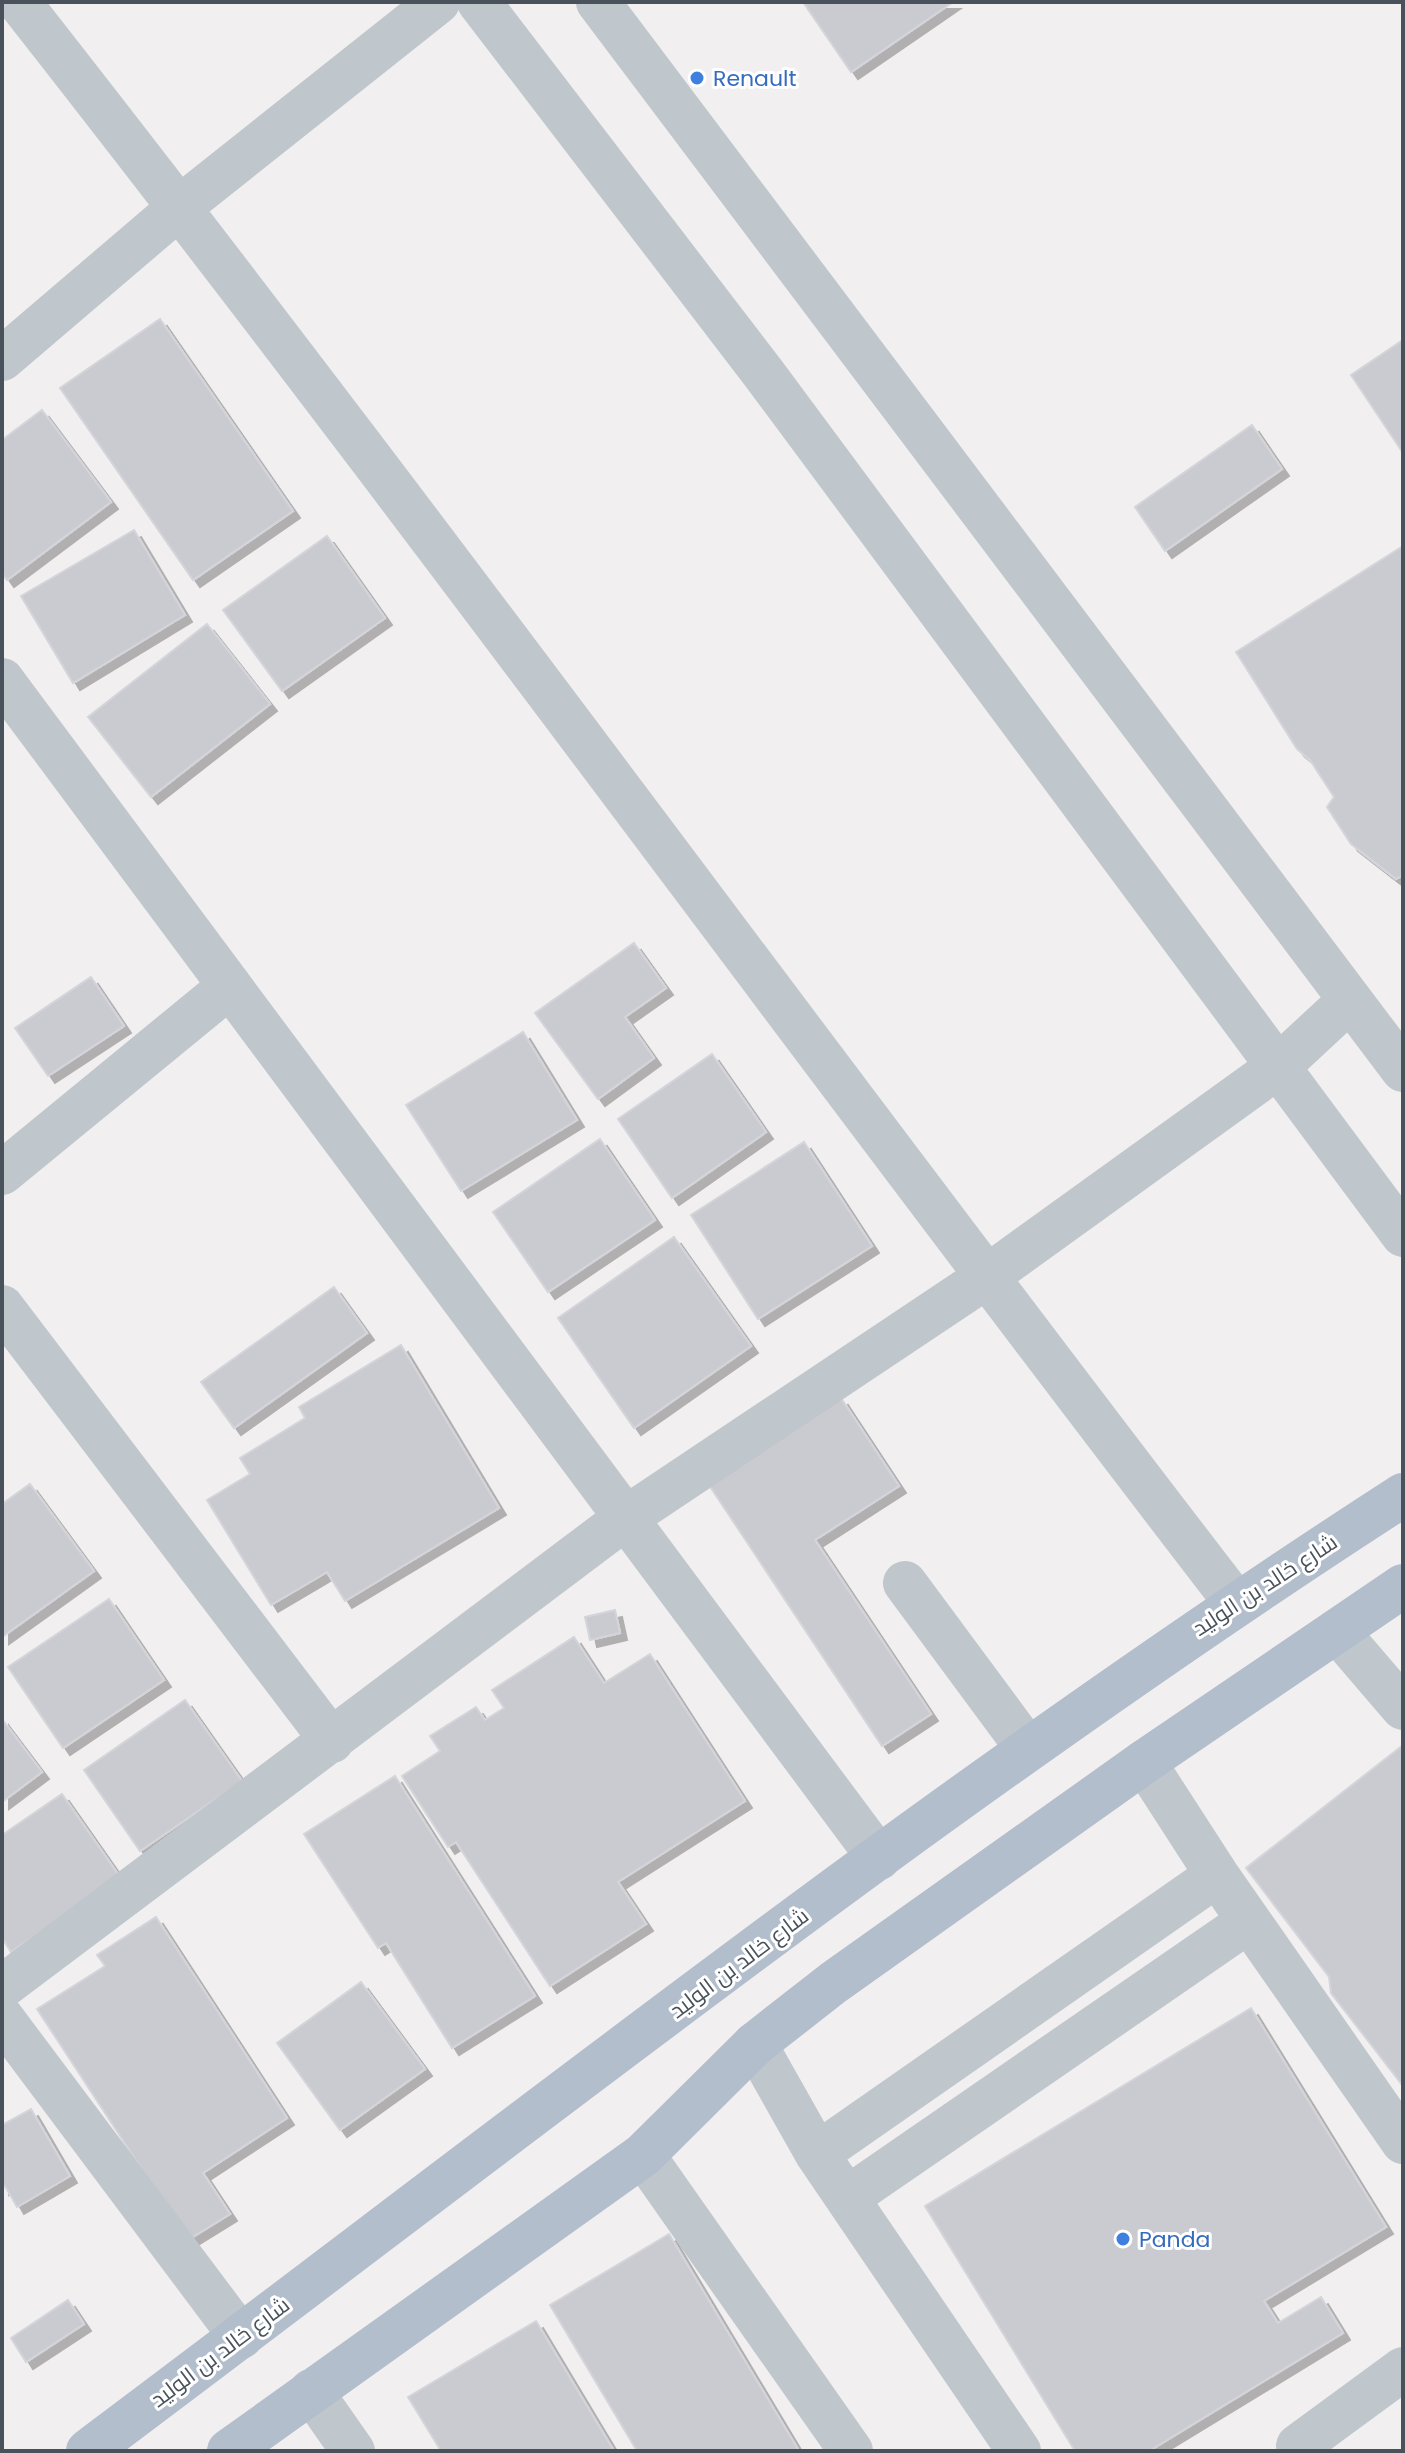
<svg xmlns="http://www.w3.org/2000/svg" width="1405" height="2453" font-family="Poppins,Cairo,sans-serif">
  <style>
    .building { fill: #cacbd1; stroke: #d4d5da; stroke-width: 2; filter: url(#shadow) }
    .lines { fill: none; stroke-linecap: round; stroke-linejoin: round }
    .minor { stroke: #bfc6cc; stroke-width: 44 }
    .major { stroke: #b2becb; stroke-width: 44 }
    .shop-dot { fill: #3f7fe0; stroke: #fff; stroke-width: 3 }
    .labels { text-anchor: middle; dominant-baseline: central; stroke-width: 6; stroke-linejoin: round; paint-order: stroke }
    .shop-label { font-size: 22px; fill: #366cbe; stroke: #fff; text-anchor: start }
    .street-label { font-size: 22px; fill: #49525a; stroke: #fff }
  </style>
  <defs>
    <filter id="shadow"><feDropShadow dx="7" dy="7" stdDeviation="0" flood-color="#0004"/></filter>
  </defs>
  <rect width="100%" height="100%" fill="#f1efef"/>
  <path class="building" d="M803,2H953L851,72Z
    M160,319L293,511L193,580L60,388Z
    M1403,340V453L1351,375Z
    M42,410L111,502L7,580L2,573V440Z
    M1252,425L1282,469L1165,551L1135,507Z
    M134,530L185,615L73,683L21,596Z
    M327,536L385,618L282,691L223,610Z
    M1403,546V875L1396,879L1351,844L1327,807L1334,797L1310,760L1297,749L1236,652Z
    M207,624L270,704L151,797L88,717Z
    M634,943L666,988L625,1017L654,1058L598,1099L535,1013Z
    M91,977L124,1026L48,1076L15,1028Z
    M523,1032L577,1120L461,1191L406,1105Z
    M712,1054L766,1132L672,1198L618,1119Z
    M600,1139L655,1220L548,1292L493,1212Z
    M804,1142L872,1246L758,1319L691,1215Z
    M674,1237L751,1346L634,1428L558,1318Z
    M334,1287L367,1333L234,1428L201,1382Z
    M401,1345L499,1508L345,1601L327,1572L271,1605L207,1500L250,1474L240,1458L305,1418L299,1407Z
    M841,1398L899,1486L815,1540L931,1714L882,1746L709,1485Z
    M30,1484L94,1571L2,1637V1504Z
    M109,1599L164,1680L63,1748L8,1667Z
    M615,1610L620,1633L590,1640L585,1617Z
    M574,1637L604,1683L650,1654L745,1801L618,1882L646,1924L550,1986L456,1842L448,1847L402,1776L440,1751L430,1736L476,1707L485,1720L504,1708L492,1690Z
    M185,1700L242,1781L140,1851L84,1770Z
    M2,1719L42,1772L2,1802Z
    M1403,1745V2086L1331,1993L1329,1977L1246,1868Z
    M395,1776L535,1996L452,2048L386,1943L378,1948L304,1834Z
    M62,1794L120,1877L11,1952L2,1938V1835Z
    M156,1917L287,2118L203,2173L230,2214L188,2240L37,2009L105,1966L97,1955Z
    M361,1982L425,2069L340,2130L277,2043Z
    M1251,2008L1386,2227L1264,2301L1278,2323L1321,2297L1343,2333L1149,2451H1075L925,2206Z
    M31,2109L70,2176L17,2207L5,2186L2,2188V2125Z
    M669,2234L799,2451H637L550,2305Z
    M68,2300L84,2324L26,2362L11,2338Z
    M536,2321L614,2451H441L408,2397Z"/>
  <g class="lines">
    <path class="minor" d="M19,2C433,529 826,1072 1236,1603
      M479,2L764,374L1403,1235
      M598,2L1403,1070
      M2,359L180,207L438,2
      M2,680L879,1858
      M2,1173L230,986
      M2,1307L332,1741
      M905,1583L1027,1748
      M1337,1631L1403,1708
      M1144,1762L1217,1875L1403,2142
      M2,1987L627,1517L985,1278L1279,1066L1350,1000
      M2,2018L241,2337
      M755,2044L817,2154L1019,2451
      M817,2154L1217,1875
      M643,2155L851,2451
      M847,2198L1249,1921
      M311,2391L353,2451
      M1302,2451L1298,2446L1403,2369"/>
    <path class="major" d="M88,2451C522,2126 947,1789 1403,1495
      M229,2451L643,2155L755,2044L833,1983L1144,1762L1403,1586"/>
  </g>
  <g class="shop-dot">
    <circle cx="697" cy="78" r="8"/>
    <circle cx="1123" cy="2239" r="8"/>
  </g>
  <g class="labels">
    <g class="shop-label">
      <text x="713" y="78">Renault</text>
      <text x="1139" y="2239">Panda</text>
    </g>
    <g class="street-label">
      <text transform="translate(1265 1585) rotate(-33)">شارع خالد بن الوليد</text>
      <text transform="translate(739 1963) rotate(-37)">شارع خالد بن الوليد</text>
      <text transform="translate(220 2352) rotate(-37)">شارع خالد بن الوليد</text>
    </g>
  </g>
  <rect width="1405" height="2453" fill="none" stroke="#49525a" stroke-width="8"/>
</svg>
